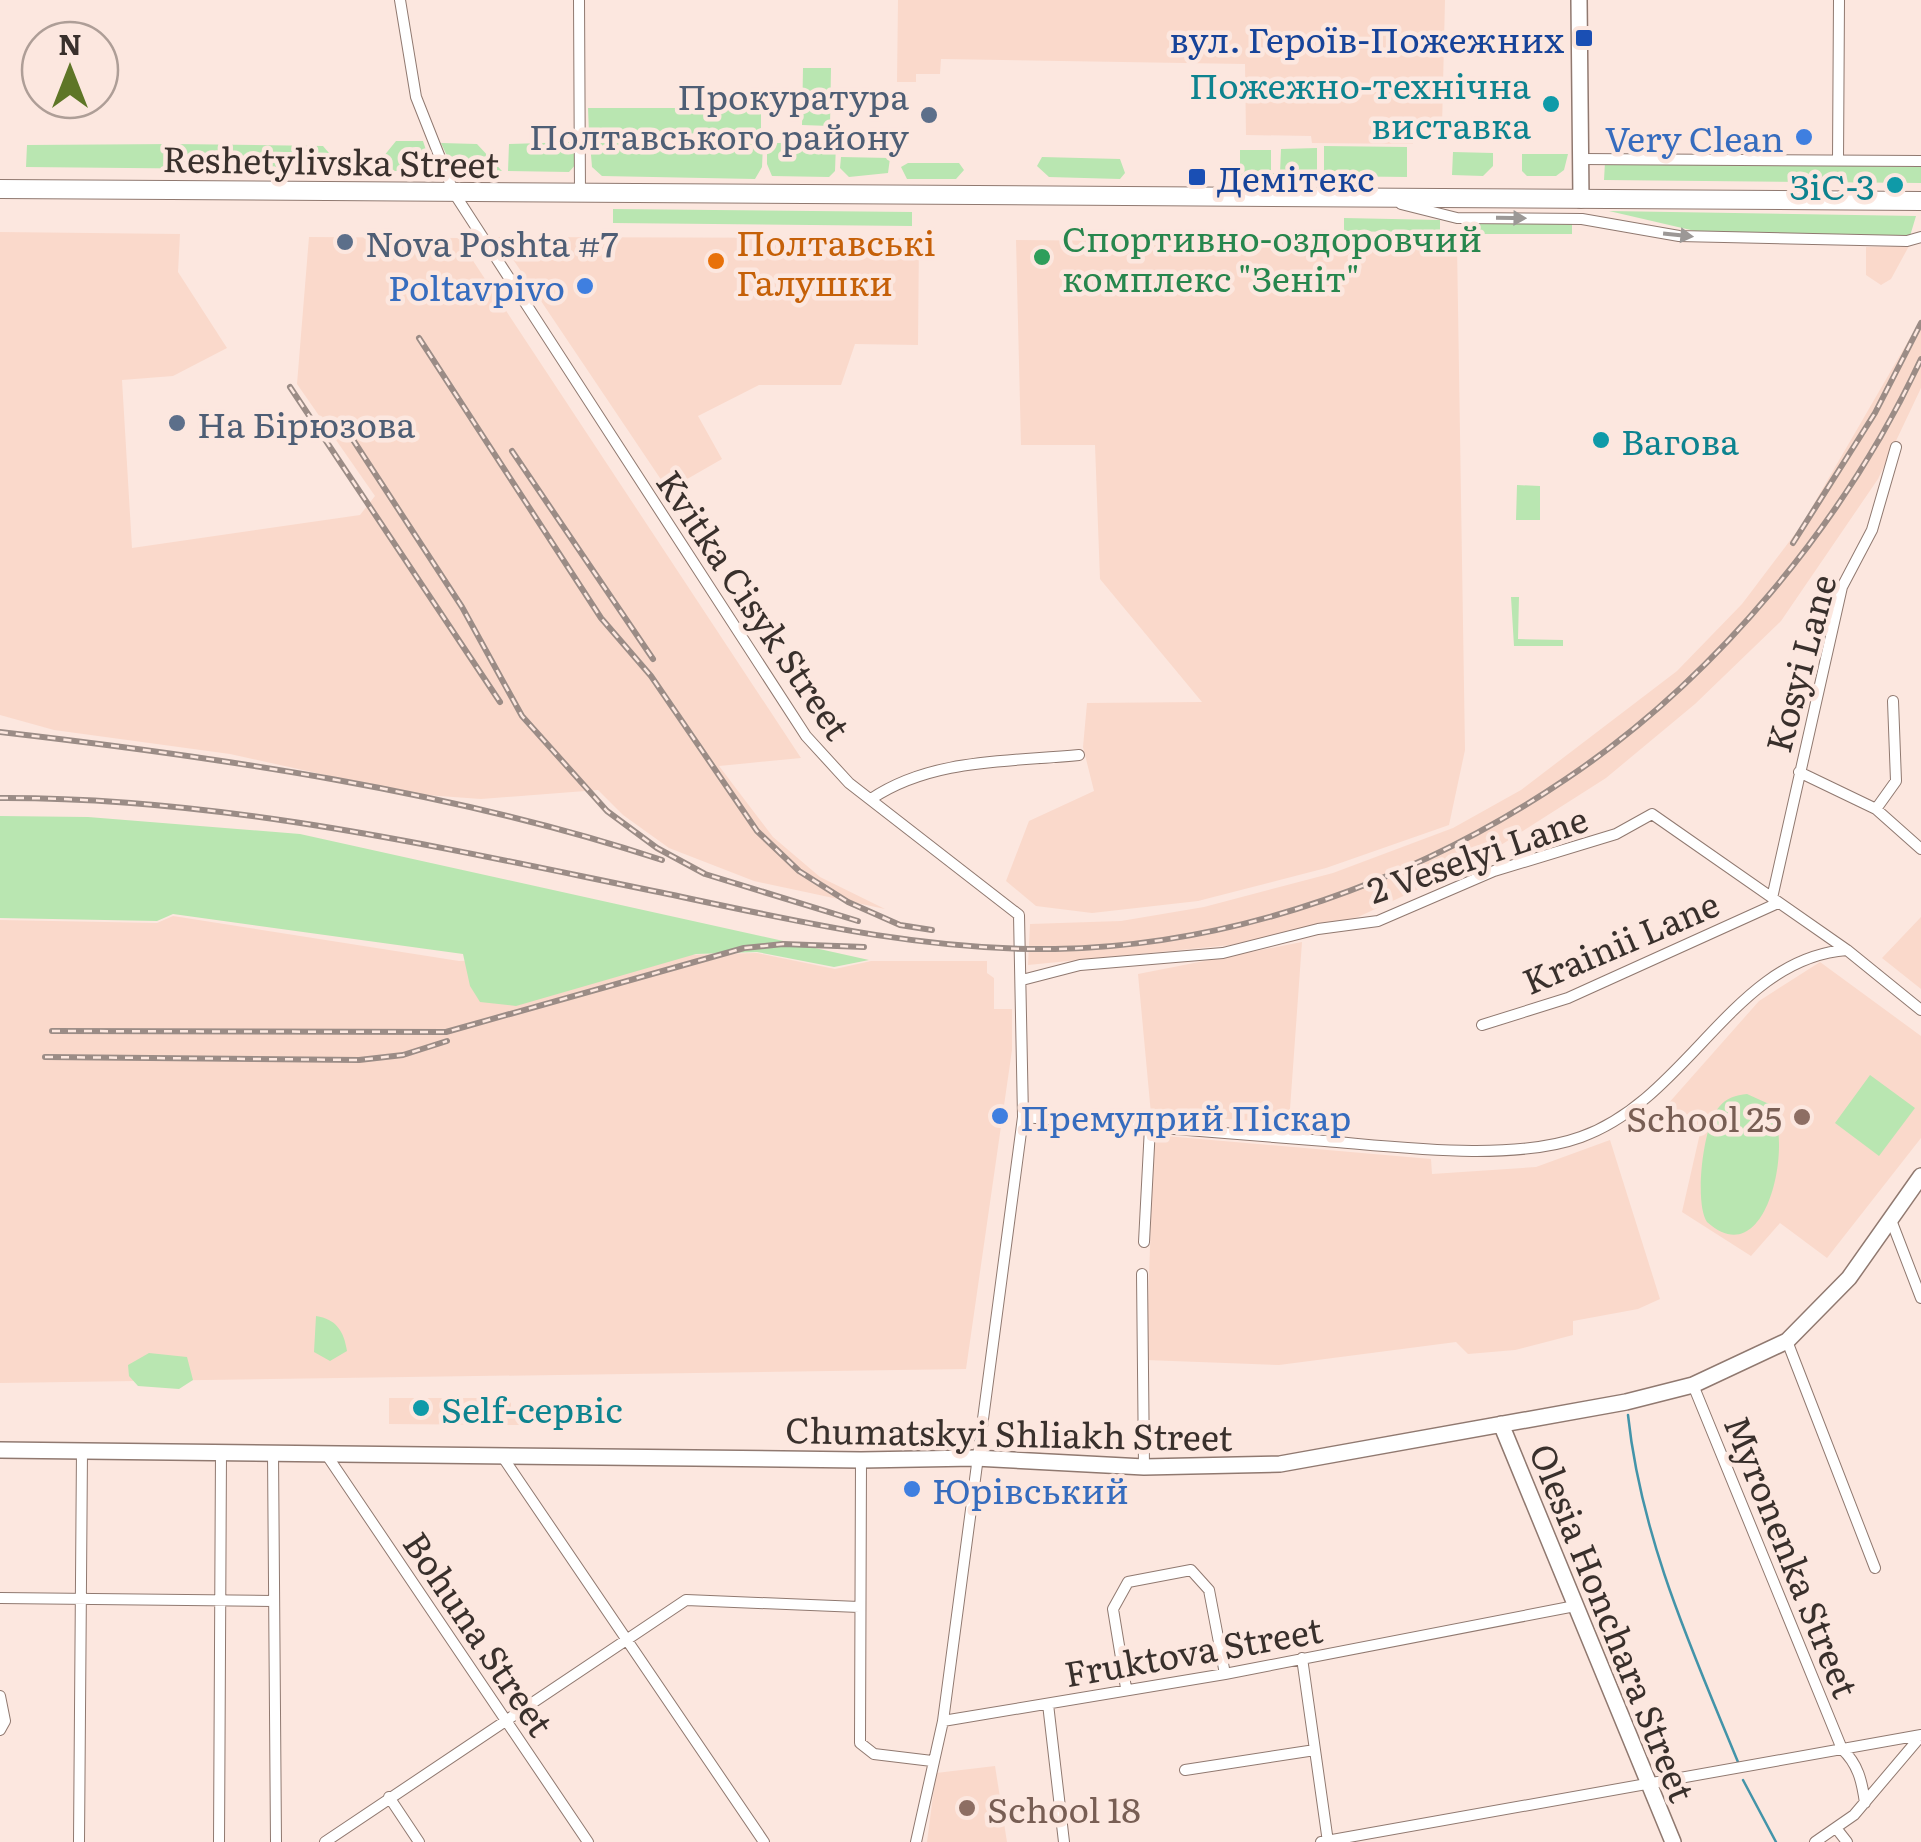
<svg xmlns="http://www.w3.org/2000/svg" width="1921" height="1842" font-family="Literata,serif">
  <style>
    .built { fill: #fad9cb }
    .green { fill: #b9e6b1 }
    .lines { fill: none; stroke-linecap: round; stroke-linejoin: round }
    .stream { stroke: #4394a9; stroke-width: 2.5 }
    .street-casing { stroke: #907970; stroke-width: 12 }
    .secondary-casing { stroke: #907970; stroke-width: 18 }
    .primary-casing { stroke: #907970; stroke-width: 20 }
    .street { stroke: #fff; stroke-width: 10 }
    .secondary { stroke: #fff; stroke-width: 15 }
    .primary { stroke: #fff; stroke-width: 18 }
    .rail-casing { stroke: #9b8c86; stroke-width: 6 }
    .rail { stroke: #fce7df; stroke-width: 2.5; stroke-dasharray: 8; stroke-linecap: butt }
    .oneway { fill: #9c9896 }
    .transit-dot { fill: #1a4fb4; stroke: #fce7df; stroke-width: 4 }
    .culture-dot { fill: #0f9aa8; stroke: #fce7df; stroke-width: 4 }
    .service-dot { fill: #5c6f8a; stroke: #fce7df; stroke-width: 4 }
    .shop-dot { fill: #3f7fe0; stroke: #fce7df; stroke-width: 4 }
    .leisure-dot { fill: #2e9e5b; stroke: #fce7df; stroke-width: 4 }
    .food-dot { fill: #e8710a; stroke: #fce7df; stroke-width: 4 }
    .education-dot { fill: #8d6e63; stroke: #fce7df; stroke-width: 4 }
    .labels { text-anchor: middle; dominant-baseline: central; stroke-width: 9; stroke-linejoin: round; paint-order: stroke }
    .transit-label { font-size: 35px; fill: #164399; stroke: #fce7df; text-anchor: end }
    .culture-label { font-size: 35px; fill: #0d838f; stroke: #fce7df; text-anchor: end }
    .service-label { font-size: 35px; fill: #4e5e75; stroke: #fce7df; text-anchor: start }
    .shop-label { font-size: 35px; fill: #366cbe; stroke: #fce7df; text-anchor: end }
    .street-label { font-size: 35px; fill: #39302c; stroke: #fce7df }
    .leisure-label { font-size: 35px; fill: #27864d; stroke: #fce7df; text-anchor: start }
    .food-label { font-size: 35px; fill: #c56008; stroke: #fce7df; text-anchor: start }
    .education-label { font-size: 35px; fill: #785e54; stroke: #fce7df; text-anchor: end }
  </style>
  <rect width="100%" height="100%" fill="#fce7df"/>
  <path class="built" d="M898,0H1445L1442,127H1430V134H1413V144L1312,143L1311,136L1246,135L1245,64L941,59L940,74H916V82H897Z
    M0,232L180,234L178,272L227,348L173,376L122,380L132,548L360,515L375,496L297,384L309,237L458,238L801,758L719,766L773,837L820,877L885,909L754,881L669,848L623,815L598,790L481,799L412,794L230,754L54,730L0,715Z
    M498,237L919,238L918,345L855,344L841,385H759L698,416L722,459L668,490Z
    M1016,240L1457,244L1465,750L1449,825L1326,868L1198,901L1092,913L1036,906L1006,881L1029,821L1094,791L1083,747L1087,703L1202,702L1100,579L1095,445H1021Z
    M1909,246L1891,279L1881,285L1866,275V247Z
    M1921,319V388L1895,443L1878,479L1781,621L1695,704L1606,778L1468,866L1358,917L1231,945L1028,965L1030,924L1121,921L1204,907L1333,873L1453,828L1521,790L1677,671L1742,604L1801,526Z
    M173,916L459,961L757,953L835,969L871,961H987V973L994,978V1009H1012V1050L966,1369L0,1383V920L157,923Z
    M1921,917V989L1882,958Z
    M1302,942L1289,1123L1151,1114L1138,974Z
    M1820,962L1921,1036V1138L1827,1258L1780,1223L1751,1256L1682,1212L1701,1129L1667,1105L1759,1001Z
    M1154,1135L1431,1159L1432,1174L1536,1167L1610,1140L1660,1299L1638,1309L1573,1321V1335L1515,1350L1468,1354L1456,1342L1279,1365L1146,1360Z
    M389,1398H511V1410H521V1425L389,1424Z
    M995,1766L1007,1842H927L936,1773Z"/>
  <path class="green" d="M803,68H831L830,126L802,125Z
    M588,108H761V133L589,134Z
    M396,141H423L431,165L427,171H381L379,162Z
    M576,142L577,163L569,172L508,171L509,144Z
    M441,143L477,144L502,171L453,169Z
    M590,143L763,144L762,167L755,179L602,176L592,167Z
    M767,143H836L835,171L829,177L772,176L767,164Z
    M175,144L323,146L341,167L338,170L26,167L27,145Z
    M1324,146L1407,147V177L1324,176Z
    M1317,148V177L1240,178V150H1271V173H1280L1281,149Z
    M1453,152L1493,153V166L1483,176L1452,175Z
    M1522,154H1568L1564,170L1556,176H1527L1522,171Z
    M841,157L890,158L888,173L849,177L840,168Z
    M1042,157L1120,159L1125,173L1120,179L1049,177L1037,166Z
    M1605,162L1921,167V183L1604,180Z
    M908,163H959L964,170L956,179H907L901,167Z
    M613,209L912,212V226L613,223Z
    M1609,211L1916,216L1910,236L1708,234Z
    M1344,218L1440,220V233L1344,231Z
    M1470,222H1572V234H1470Z
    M1517,485L1540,486V520H1516Z
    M1511,597H1519L1518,639L1563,640V646H1514Z
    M0,816L88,817L300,834L869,960L834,967L757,952L696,954L516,1006L480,1002L470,986L463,954L173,914L157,921L0,918Z
    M1870,1075L1915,1108L1879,1156L1835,1123Z
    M1747,1094L1769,1104C1795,1134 1769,1278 1707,1222C1694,1203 1703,1125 1719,1107C1726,1098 1736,1095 1747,1094Z
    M316,1316C336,1319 344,1331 347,1351L330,1361L314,1352Z
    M149,1353L187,1357L193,1380L179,1389L138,1386L129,1376L128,1365Z"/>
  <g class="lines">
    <path class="stream" d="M1628,1415C1641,1538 1692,1650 1738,1762
      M1743,1780L1776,1842"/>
    <defs>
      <path id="street" d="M400,0L416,97L454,193L806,736L849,783L1019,915L1023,1117L943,1721
        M579,0L580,193
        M1581,159L1921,161
        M1838,160L1839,0
        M1401,204L1457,218L1582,219L1679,236L1907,241L1921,237
        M1799,772L1876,809L1921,849
        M871,799C932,758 1008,762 1079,755
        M1876,809L1896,781L1893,701
        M1772,898L1842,587L1872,530L1896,447
        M1022,980L1080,965L1223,953L1318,929L1378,921L1494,871L1616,834L1652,814L1847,950L1921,1010
        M1482,1025L1568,998L1778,903
        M1023,1117C1123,1125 1224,1133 1325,1141C1398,1147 1512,1162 1581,1137C1688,1099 1734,958 1847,950
        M1891,1220L1921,1298
        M1144,1242L1150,1127
        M1142,1274L1144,1467
        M1787,1341L1875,1568
        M1693,1385L1842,1749C1858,1764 1862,1781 1865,1803
        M273,1453L276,1842
        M326,1454L588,1842
        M502,1456L764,1842
        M861,1460L860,1743L874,1754L932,1761
        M0,1598L273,1601
        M1302,1658L1328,1842
        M1126,1688L1113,1609L1128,1582L1191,1570L1209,1590L1225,1674
        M0,1696L5,1721L0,1730
        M1048,1704L1064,1842
        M1185,1770L1315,1750
        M389,1797L419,1842
        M1836,1828L1847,1842
        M79,1842L82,1450
        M219,1842L221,1452
        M325,1842L686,1600L859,1607
        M916,1842L943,1721L1225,1674L1575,1606
        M1321,1842L1921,1735
        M1815,1842L1854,1815L1921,1736"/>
      <path id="secondary" d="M1579,0L1581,200
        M1501,1424L1673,1842
        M0,1450L861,1460L975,1458L1144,1467L1280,1464L1626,1402L1693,1385L1787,1341L1849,1278L1921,1176"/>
      <path id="primary" d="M0,189L1921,201"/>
    </defs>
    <use href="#street" class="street-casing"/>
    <use href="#secondary" class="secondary-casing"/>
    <use href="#primary" class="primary-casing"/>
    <use href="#street" class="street"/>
    <use href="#secondary" class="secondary"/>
    <use href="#primary" class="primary"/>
    <defs>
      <path id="rail" d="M419,338L601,618L651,676L757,831L799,871L848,902L900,925L932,930
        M290,387L500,702
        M344,426L462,607L522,716L607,811L657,848L705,874L858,921
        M512,451L653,659
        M1793,543L1875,413L1921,323
        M0,732C217,757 454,791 662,860
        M0,798C227,797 447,849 668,894C796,921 923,951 1055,949C1236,946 1418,879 1566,779C1714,680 1846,521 1921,359
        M52,1031L446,1032L744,948L783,944L864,947
        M45,1057L359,1060L403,1055L447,1041"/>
    </defs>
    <use href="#rail" class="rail-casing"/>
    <use href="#rail" class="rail"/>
  </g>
  <defs><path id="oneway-solid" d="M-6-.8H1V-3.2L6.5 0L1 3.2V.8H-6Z" transform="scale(2.5)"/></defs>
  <g class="oneway">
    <use href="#oneway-solid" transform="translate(1511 218) rotate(1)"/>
    <use href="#oneway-solid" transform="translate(1678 235) rotate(6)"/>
  </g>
  <g class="transit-dot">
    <rect x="1574" y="28" width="20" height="20" rx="5"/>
    <rect x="1187" y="167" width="20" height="20" rx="5"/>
  </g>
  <g class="culture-dot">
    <circle cx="1551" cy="104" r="10"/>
    <circle cx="1895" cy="185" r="10"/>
    <circle cx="1601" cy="440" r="10"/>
    <circle cx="421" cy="1408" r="10"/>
  </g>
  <g class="service-dot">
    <circle cx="929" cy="115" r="10"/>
    <circle cx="345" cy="242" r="10"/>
    <circle cx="177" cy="423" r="10"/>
  </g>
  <g class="shop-dot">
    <circle cx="1804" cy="137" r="10"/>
    <circle cx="585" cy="286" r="10"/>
    <circle cx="1000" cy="1116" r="10"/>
    <circle cx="912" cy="1489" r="10"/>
  </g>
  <circle class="leisure-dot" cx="1042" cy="257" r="10"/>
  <circle class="food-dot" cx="716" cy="261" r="10"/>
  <g class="education-dot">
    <circle cx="1802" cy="1117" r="10"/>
    <circle cx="967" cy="1808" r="10"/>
  </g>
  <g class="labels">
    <g class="transit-label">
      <text x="1564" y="38">вул. Героїв-Пожежних</text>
      <text x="1217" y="177" text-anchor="start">Демітекс</text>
    </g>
    <g class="culture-label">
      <text x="1531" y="84">Пожежно-технічна<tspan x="1531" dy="40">виставка</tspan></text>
      <text x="1875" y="185">ЗіС-3</text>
      <text x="1621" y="440" text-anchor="start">Вагова</text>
      <text x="441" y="1408" text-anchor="start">Self-сервіс</text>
    </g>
    <g class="service-label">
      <text x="909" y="95" text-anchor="end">Прокуратура<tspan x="909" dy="40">Полтавського району</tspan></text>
      <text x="365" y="242">Nova Poshta #7</text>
      <text x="197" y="423">На Бірюзова</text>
    </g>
    <g class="shop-label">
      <text x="1784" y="137">Very Clean</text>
      <text x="565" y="286">Poltavpivo</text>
      <text x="1020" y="1116" text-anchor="start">Премудрий Піскар</text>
      <text x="932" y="1489" text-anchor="start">Юрівський</text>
    </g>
    <g class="street-label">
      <text transform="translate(331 160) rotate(1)">Reshetylivska Street</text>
      <text transform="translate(755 604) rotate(56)">Kvitka Cisyk Street</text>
      <text transform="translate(1799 663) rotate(-75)">Kosyi Lane</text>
      <text transform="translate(1477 853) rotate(-19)">2 Veselyi Lane</text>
      <text transform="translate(1620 941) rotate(-23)">Krainii Lane</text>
      <text transform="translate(1009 1432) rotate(1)">Chumatskyi Shliakh Street</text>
      <text transform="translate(1793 1556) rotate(68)">Myronenka Street</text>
      <text transform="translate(1614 1622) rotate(68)">Olesia Honchara Street</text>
      <text transform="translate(480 1633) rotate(56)">Bohuna Street</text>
      <text transform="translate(1193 1650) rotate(-10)">Fruktova Street</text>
    </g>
    <g class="leisure-label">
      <text x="1062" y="237">Спортивно-оздоровчий<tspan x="1062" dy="40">комплекс "Зеніт"</tspan></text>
    </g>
    <g class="food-label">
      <text x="736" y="241">Полтавські<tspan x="736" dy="40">Галушки</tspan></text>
    </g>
    <g class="education-label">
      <text x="1782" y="1117">School 25</text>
      <text x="987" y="1808" text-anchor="start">School 18</text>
    </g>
  </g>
  <g transform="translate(70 70)"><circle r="48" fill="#fce7df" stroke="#ae9e97" stroke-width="2.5"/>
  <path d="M0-8L18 38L0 25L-18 38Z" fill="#5e7627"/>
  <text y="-15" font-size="28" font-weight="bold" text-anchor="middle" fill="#39302c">N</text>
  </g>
</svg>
